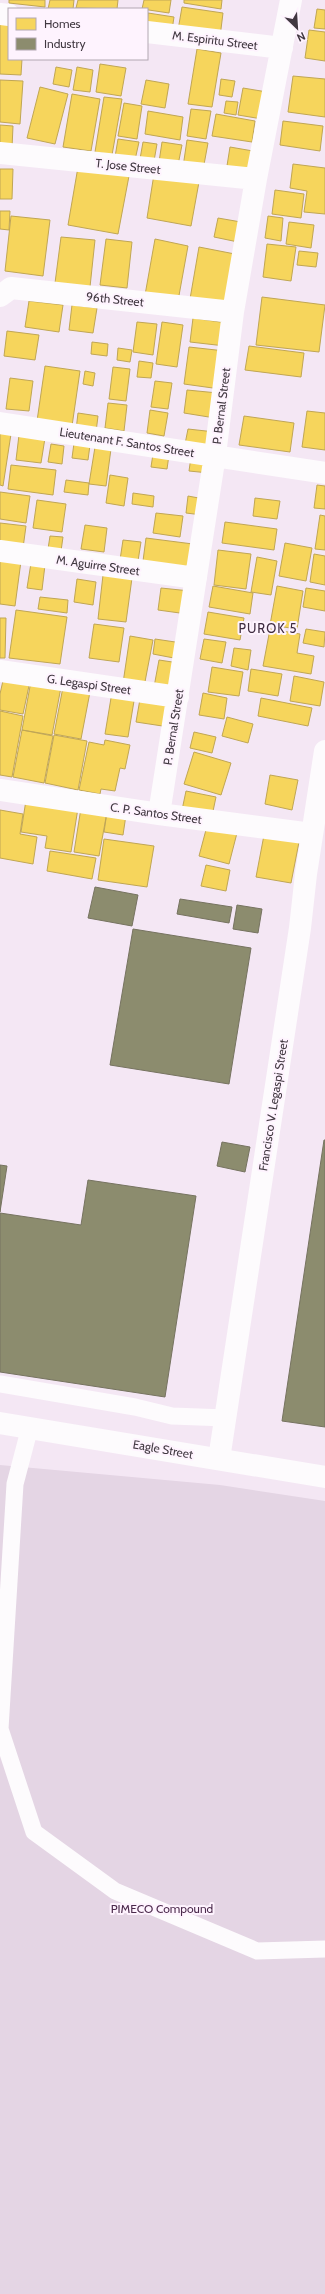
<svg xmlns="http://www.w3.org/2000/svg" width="325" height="2294" font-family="Cabin,sans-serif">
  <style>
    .green { fill: #e4d5e4 }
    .homes { fill: #f6d55c; stroke: #c0a654 }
    .industry { fill: #8c8c6e; stroke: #767360 }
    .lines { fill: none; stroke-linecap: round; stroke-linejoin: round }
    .service { stroke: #fdfbfd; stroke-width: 17 }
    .minor { stroke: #fdfbfd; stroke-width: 22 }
    .secondary { stroke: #fdfbfd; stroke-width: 22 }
    .labels { text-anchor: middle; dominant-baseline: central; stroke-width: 4; stroke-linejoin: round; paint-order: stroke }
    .street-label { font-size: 12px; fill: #413841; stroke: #fef3fe }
    .park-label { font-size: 12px; fill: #4b2a4c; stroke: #fef3fe }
    .neighbourhood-label { font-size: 13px; letter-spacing: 1px; fill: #3f2c40; stroke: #fef3fe }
  </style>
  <rect width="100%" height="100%" fill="#f4e7f4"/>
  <path class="green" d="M0,1465L220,1485L325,1501V2294H0Z"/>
  <path class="homes" d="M9,0H45V7L9,3Z
    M50,0H74L73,9H48Z
    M78,0H118L117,9L76,8Z
    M144,0H171L169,13L142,9Z
    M184,0H222L221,9L184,3Z
    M182,7L223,13L220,37L178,30Z
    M317,9L325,10V29L314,28Z
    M148,13L174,17L172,30L147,26Z
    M0,22L9,23V59H22L21,75L0,74Z
    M309,30L325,32V61L305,58Z
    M197,49L221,53L212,107L188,104Z
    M100,64L126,68L121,96L96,92Z
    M56,67L72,70L69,87L53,84Z
    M77,67L93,70L90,92L73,90Z
    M293,76L325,79V117L288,112Z
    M221,79L235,81L232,97L219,95Z
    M0,80L23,81L20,124L0,122Z
    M146,80L169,84L165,108L141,104Z
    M40,87L68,94L55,144L27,138Z
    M243,88L267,92L262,119L238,115Z
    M72,94L100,99L91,151L63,147Z
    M104,97L122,99L112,155L95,152Z
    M226,101L238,102L236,115L224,113Z
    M124,103L142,106L137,139L118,136Z
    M191,109L211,111L206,139L187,136Z
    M148,111L183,117L180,140L145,134Z
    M216,114L255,121L252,142L212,136Z
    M283,121L323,126L320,151L280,145Z
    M0,125L13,126L12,148H0Z
    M118,139L139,142L135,160L115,157Z
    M187,140L208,143L203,170L183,167Z
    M143,142L157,144L154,161L140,159Z
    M162,142L182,145L178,165L159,162Z
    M230,147L253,151L249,175L226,172Z
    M293,164L325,168V214L304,212L307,191L290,188Z
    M78,167L129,176L118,234L68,225Z
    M0,169H13L12,199H0Z
    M154,174L199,182L191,226L147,218Z
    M275,190L304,194L301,218L272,214Z
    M0,211H10L9,230L0,229Z
    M11,216L50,220L43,276L5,271Z
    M268,216L283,218L281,241L265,238Z
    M218,218L241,222L238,242L214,237Z
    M289,222L314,225L311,248L286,244Z
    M61,237L95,240L90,287L55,283Z
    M106,239L132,242L127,288L100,285Z
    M155,239L188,246L178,301L145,295Z
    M267,244L296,247L291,281L263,277Z
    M199,247L240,255L231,306L190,299Z
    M299,251L318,253L316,267L297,265Z
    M262,297L325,305L319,352L256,345Z
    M29,301L63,305L59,332L25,327Z
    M72,305L97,308L93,333L69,330Z
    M193,318L227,323L225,346L190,342Z
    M137,322L157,324L153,355L133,352Z
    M162,322L183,325L177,367L156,364Z
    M7,331L39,335L35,360L4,356Z
    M92,342L108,344L107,356L91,354Z
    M249,346L304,353L301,377L245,370Z
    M189,347L225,351L220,389L184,384Z
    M118,348L132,350L130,362L117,360Z
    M139,361L153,363L151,378L137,377Z
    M45,366L80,371L72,426L37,421Z
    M113,367L130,369L126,401L109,399Z
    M85,371L95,373L93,386L83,384Z
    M10,378L33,381L29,411L6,409Z
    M155,381L172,383L168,409L151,407Z
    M187,390L218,393L215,418L184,413Z
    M108,403L127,405L124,431L105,428Z
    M150,410L168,413L164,436L147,433Z
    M307,411L325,413V450L302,447Z
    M78,413L98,416L96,432L76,430Z
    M244,416L294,423L290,452L239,445Z
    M188,429L215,432L213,448L185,444Z
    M0,433L11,434L3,486L0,485Z
    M19,435L45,438L41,463L16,460Z
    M74,443L90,445L88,460L72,458Z
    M51,444L64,446L62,464L48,462Z
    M95,447L111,449L106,486L89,484Z
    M153,454L169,455L167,469L151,467Z
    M191,457L211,459L209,473L189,471Z
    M11,465L56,470L53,495L8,489Z
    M110,475L128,478L124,506L106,503Z
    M66,480L89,483L88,495L64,492Z
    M317,485L325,486V509L314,508Z
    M0,492L30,496L26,523L0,519Z
    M133,493L154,496L153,507L132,504Z
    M188,496L204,499L202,515L186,513Z
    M255,498L280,501L277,519L253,516Z
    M37,500L66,504L62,532L33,528Z
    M156,513L183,516L180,537L153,533Z
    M320,515L325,516V550L315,549Z
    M225,522L277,529L274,550L222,543Z
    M0,523L26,526L23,548L0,545Z
    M85,525L107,528L104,552L81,549Z
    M50,536L63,537L61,551L48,549Z
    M146,538L193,544L190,567L143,561Z
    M123,540L141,542L138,561L120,560Z
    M285,543L312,548L306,581L279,576Z
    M218,550L251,554L246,589L214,585Z
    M314,554L325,556V585L310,582Z
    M257,557L277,561L271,595L251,592Z
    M0,558L21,561L15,606L0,604Z
    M31,563L45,565L42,590L27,588Z
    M103,575L132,578L126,622L98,619Z
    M77,579L96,582L93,605L74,602Z
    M213,586L253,593L250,614L209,607Z
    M277,586L303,591L297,629L270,625Z
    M161,588L190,591L187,614L158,610Z
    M306,588L325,591V611L303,607Z
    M40,597L68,600L67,613L38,609Z
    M16,610L67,617L60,664L9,658Z
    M208,612L244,618L240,640L204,634Z
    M0,618H6L5,658H0Z
    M94,624L124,628L119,662L89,658Z
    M270,629L300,634L297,653L314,656L311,674L263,666Z
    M306,629L325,632L324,647L303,643Z
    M130,636L153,640L144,687L123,683Z
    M155,639L182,643L179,659L153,654Z
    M204,639L226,642L222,663L200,659Z
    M234,648L251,650L248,670L231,666Z
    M159,660L179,663L174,690L154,687Z
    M212,667L243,672L239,696L208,692Z
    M251,669L282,674L278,696L248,691Z
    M4,676L30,681L23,714L0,710V694Z
    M294,676L324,682L320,706L290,701Z
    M31,681L61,687L52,735L22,730Z
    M63,687L90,692L81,739L54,734Z
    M112,692L135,695L128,737L105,734Z
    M203,693L227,698L224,719L199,715Z
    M261,698L312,708L308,726L258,716Z
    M140,699L173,704L169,727L136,722Z
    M0,711L23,716L12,777L0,775Z
    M227,717L253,724L248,743L222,736Z
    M22,730L53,736L44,783L13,777Z
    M194,732L216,737L212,753L190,748Z
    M54,735L87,741L78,790L45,783Z
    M105,740L130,745L125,769L120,768L115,791L101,789L100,794L79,790L89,742L104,745Z
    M194,752L231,763L221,795L184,784Z
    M270,775L298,780L292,810L265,804Z
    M186,791L216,797L212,816L182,810Z
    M26,800L78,808L71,852L45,848L47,836L21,832Z
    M81,808L107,812L99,856L74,852Z
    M0,810L23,814L20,834L37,837L33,864L0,858Z
    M107,812L126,815L123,835L104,832Z
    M207,826L237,833L229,864L199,856Z
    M264,835L299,842L291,883L256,877Z
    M104,839L154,846L147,887L98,880Z
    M50,851L96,858L92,879L47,871Z
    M206,865L230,870L226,891L201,886Z"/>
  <path class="industry" d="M95,887L138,895L132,926L88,918Z
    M180,899L232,907L229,923L177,914Z
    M237,905L262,909L258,933L233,929Z
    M133,929L251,948L229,1084L110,1065Z
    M324,1140H325V1427L282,1421Z
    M222,1142L250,1147L245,1172L217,1166Z
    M0,1165L7,1166L0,1212Z
    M88,1180L196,1196L165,1397L0,1372V1213L81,1225Z"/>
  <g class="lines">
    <path class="service" d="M0,1384L135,1407L172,1416L226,1418
      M30,1427L15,1484L0,1729L34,1832L115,1891L257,1951L325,1949"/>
    <path class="minor" d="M0,14L9,15
      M147,32L282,48
      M0,153L256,179
      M0,296L11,288L233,312
      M0,423L325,473
      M0,551L196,578
      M0,671L178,697
      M0,790L159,814L312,834
      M159,814L215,455L233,312L256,179L291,0
      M219,1459L300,928L306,874L325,751"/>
    <path class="secondary" d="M0,1423L325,1477"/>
  </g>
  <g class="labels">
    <g class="street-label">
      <text transform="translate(215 40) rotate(7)">M. Espiritu Street</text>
      <text transform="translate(128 166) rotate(6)">T. Jose Street</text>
      <text transform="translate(115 299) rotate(6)">96th Street</text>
      <text transform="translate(221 406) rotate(-83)">P. Bernal Street</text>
      <text transform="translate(127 442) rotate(9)">Lieutenant F. Santos Street</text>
      <text transform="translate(98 565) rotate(8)">M. Aguirre Street</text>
      <text transform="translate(89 684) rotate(8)">G. Legaspi Street</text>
      <text transform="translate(173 727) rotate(-81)">P. Bernal Street</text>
      <text transform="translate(156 813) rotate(8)">C. P. Santos Street</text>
      <text transform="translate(273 1105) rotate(-81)">Francisco V. Legaspi Street</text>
      <text transform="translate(163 1449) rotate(10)">Eagle Street</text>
    </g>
    <g class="park-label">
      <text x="162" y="1908">PIMECO Compound</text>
    </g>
    <g class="neighbourhood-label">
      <text x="268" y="628">PUROK 5</text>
    </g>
  </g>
  <rect x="8" y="8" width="140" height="52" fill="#fef3fe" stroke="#b2a8b2"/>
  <rect x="16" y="18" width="20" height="12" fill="#f6d55c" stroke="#b2a8b2"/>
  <text x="44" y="28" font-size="12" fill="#413841">Homes</text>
  <rect x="16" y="38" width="20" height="12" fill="#8c8c6e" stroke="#b2a8b2"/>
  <text x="44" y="48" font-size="12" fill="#413841">Industry</text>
  <g transform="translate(297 28) rotate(155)" stroke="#fef3fe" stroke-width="3" paint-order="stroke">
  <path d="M0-3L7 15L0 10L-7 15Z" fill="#413841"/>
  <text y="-6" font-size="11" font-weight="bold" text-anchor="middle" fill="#413841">N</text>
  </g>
</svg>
